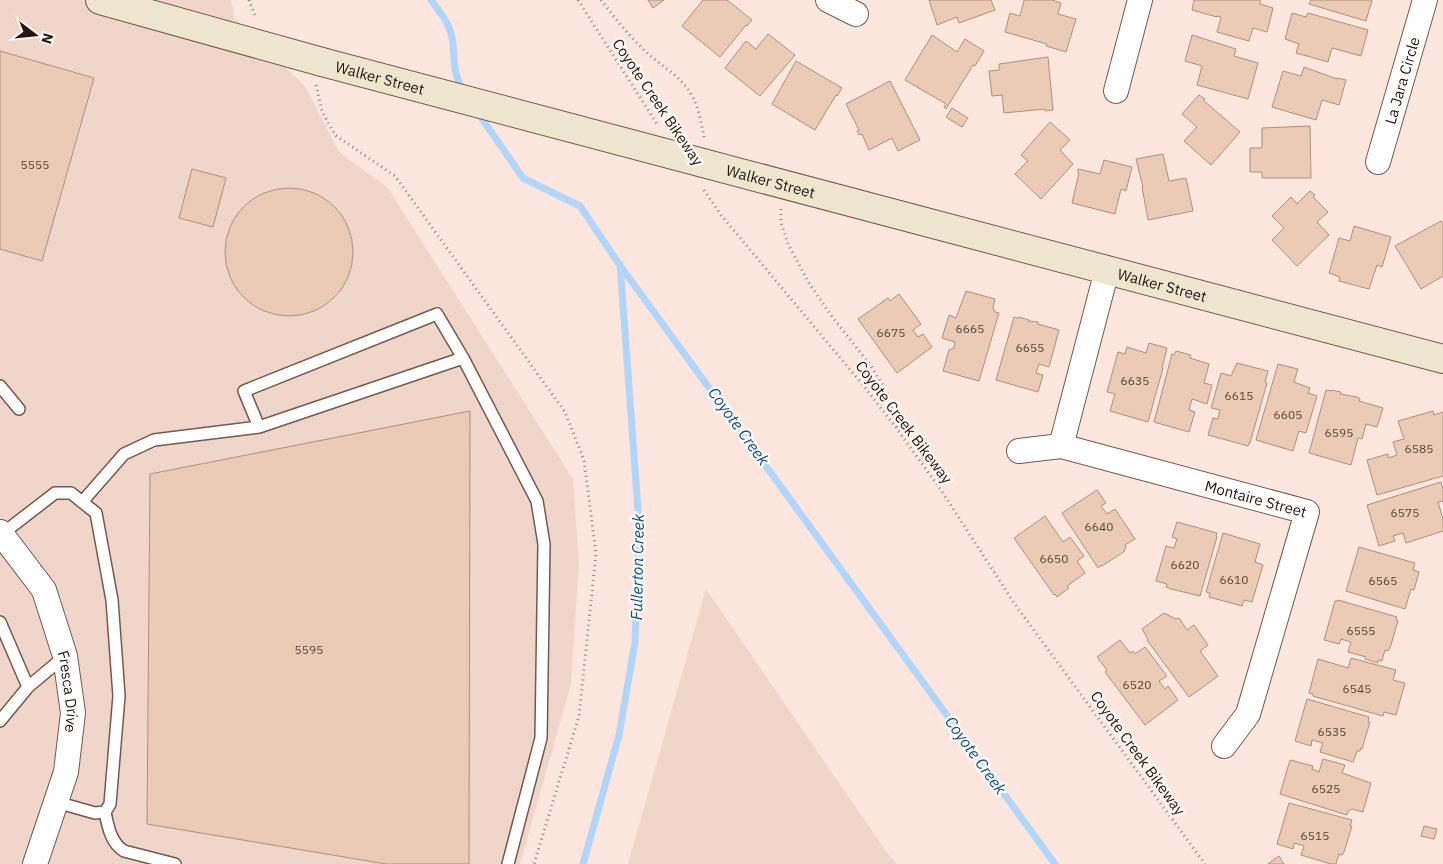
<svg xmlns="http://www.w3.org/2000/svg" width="1443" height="864" font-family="'IBM Plex Sans',sans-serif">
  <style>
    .built { fill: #f0d5cb }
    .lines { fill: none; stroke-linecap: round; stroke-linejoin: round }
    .stream { stroke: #b1d5fb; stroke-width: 7 }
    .building { fill: #ebcbb5; stroke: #ae907c }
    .service-casing { stroke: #78584c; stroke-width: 14 }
    .minor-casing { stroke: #78584c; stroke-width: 26 }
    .secondary-casing { stroke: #78584c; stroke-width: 30 }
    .path { stroke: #95837c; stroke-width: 3; stroke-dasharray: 1 4; stroke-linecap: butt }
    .service { stroke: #fff; stroke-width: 11 }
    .minor { stroke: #fff; stroke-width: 24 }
    .secondary { stroke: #eee6ce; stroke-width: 28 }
    .secondary-bridge-casing { stroke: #78584c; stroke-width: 30; stroke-linecap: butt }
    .secondary-bridge { stroke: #eee6ce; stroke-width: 28 }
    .labels { text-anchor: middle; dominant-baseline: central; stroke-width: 5; stroke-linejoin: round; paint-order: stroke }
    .number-label { font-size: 12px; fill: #56443b }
    .street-label { font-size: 15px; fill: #241712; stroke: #fef7f4 }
    .water-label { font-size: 16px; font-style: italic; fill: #0b4f87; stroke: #fef7f4 }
  </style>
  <rect width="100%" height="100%" fill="#fde6dd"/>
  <path class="built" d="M0,0H231L235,19L305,86L339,152L387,187L573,479L579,563L571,684L520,864H0Z
    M706,589L885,850L896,864H628Z"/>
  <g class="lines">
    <path class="stream" d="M431,0C439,11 450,24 452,38C456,59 451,72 464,91
      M478,113L523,178L580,206L619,264L1055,864
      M583,864L619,735L635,642L639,524L620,264"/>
  </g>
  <path class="building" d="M648,0H664L653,8Z
    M703,0H727L752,20L747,26L746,25L720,57L682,26Z
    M929,0H991L995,10L959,23L957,17L937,25Z
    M1024,0H1052L1061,3L1058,14L1076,19L1066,52L1046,46L1047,44L1005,32L1010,13L1020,16Z
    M1194,0H1260V4L1273,8L1267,32L1253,28L1249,41L1217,32L1221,17L1217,16V17L1192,10Z
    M1311,0H1372L1366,21L1309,4Z
    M1292,13L1306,17L1308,13L1368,30L1361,56L1332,48L1328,62L1296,53L1299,44L1285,39Z
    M768,34L795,55L760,96L725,68L746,41L756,49Z
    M932,35L957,52L965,39L984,51L975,66L973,65L946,109L944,107L946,104L905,80Z
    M1192,35L1236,49L1234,56L1258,63L1248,99L1197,85L1202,66L1185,61Z
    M0,51L94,78L42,261L0,249Z
    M1048,57L1053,110L1045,111V109L1004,113L1002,95L992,96L989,71L999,70V64Z
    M796,61L842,88L837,96L836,95L815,130L772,104Z
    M1304,67L1337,79V78L1346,80L1339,105L1322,100L1316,120L1272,107L1283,71L1301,76Z
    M890,81L920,140L898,151L892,138L869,150L862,134L859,135L857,131L859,130L846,104Z
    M1199,95L1205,99L1203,100L1240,132L1211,165L1184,141L1197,127L1182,114Z
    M952,108L968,118L962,127L946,117Z
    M1050,122L1070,140L1060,150L1073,164L1041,199L1015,174L1028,161L1021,155Z
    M1310,126L1311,178H1262V172H1250V148H1262V128Z
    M1163,154L1169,181L1186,178L1193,211L1148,220L1142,187H1143L1136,159Z
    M1104,160L1132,167L1126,191L1121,189L1115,214L1072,203L1079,173H1078V169L1100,174Z
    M192,169L226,178L213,227L179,218Z
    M225 252a64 64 0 1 1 128 0a64 64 0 1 1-128 0Z
    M1310,191L1315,195L1313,197L1328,212L1317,222L1329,235L1297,266L1272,240L1284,228L1272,216L1291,197L1297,204Z
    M1441,221L1443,224V276L1421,289L1395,246Z
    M1354,226L1391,237L1382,267L1377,265L1369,289L1339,281L1340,277L1329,273L1339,238L1350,241Z
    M966,291L995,299L993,308L995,312L999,313L979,381L943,371L949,350L954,348L955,342L942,338L949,315L956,318Z
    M899,294L921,324L913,330L918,337L923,334L932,347L897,373L858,319L888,298L890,301Z
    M1014,317L1018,318L1019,317L1029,320L1028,321L1038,322V324L1059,330L1049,367L1039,364L1036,373L1043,375L1038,392L996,380Z
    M1149,343L1167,348L1162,368H1163L1148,422L1110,411L1115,394L1107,392L1118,352L1125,354L1127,347L1146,353Z
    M1176,351L1191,355L1190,358L1209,364L1204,383L1212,385L1207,404L1192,399L1189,410L1195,412L1189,432L1154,422L1172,354L1174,355Z
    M1237,363L1268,371L1265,382L1267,383L1250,443H1249L1248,446L1208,435L1213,418L1218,419L1220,410L1211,408L1221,373L1231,376Z
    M1278,364L1298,369L1294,382L1310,388L1308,393L1317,396L1306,433L1299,431L1293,451L1256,440Z
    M1326,390L1331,391V390L1341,392L1340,394L1357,397L1360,399L1359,401L1383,408L1377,427L1366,424L1362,439L1358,438L1351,465L1309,453Z
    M470,411L469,864H386L147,824L150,474Z
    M1433,411L1434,415L1443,412V476L1377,495L1367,460L1388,454V458L1397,455L1393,442L1404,439L1398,421Z
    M1441,482L1443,489V501L1438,502L1443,519V531L1406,543L1403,533L1393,536L1395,541L1379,546L1367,505Z
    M1097,490L1106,503L1101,506L1107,514L1115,509L1135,539L1125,545L1126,548L1124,550L1125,551L1102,566L1101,565L1098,568L1062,513Z
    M1045,516L1063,542L1070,537L1084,556L1077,561L1085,573L1067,586L1069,588L1057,597L1055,594L1054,595L1014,538Z
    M1177,522L1217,533L1216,536L1217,537L1200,596L1171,589L1166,587L1167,584L1156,581L1166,546L1174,548L1177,539L1172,537Z
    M1223,533L1260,544L1255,562L1263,565L1252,602L1244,600L1242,606L1209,597L1210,593L1206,592Z
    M1359,547L1415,563L1413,570L1419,572L1414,590L1411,589L1405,609L1346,591Z
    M1338,600L1397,617L1396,620L1398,621L1390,648L1388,651L1385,650L1382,661L1378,660V663L1365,659L1366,657L1348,652L1351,642L1341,639L1339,644L1324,640L1335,601H1338Z
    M1164,613L1176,619L1179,618L1187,630L1194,625L1208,645L1200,651L1218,676L1189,697L1147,640L1148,639L1142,629Z
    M1120,640L1130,653L1133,651L1135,654L1145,647L1167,676L1159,681L1165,689L1168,686L1178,700L1145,725L1105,672L1107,670L1097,657Z
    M1351,658L1396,670L1393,680L1405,683L1396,715L1384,712L1383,716L1313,696V694L1309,693L1318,659L1348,668Z
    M1307,699L1369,717L1368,722H1370L1362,749L1361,748L1360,751H1357L1353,762L1320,752L1323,743L1312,740L1311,746L1295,741Z
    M1323,759L1345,765L1342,773L1371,783L1363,812L1352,809L1348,811L1347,815L1280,794L1290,760L1313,766L1312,769L1319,772Z
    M1289,803L1352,820L1350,826H1352L1344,852L1342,855L1339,854L1336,864H1331L1301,855L1304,846L1294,843L1293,849L1277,844Z
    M1424,826L1437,829L1434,839L1421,836Z
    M1279,856L1284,864H1268Z"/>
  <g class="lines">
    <defs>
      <path id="service" d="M463,358L537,501L544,544L541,738L508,864
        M0,386L19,409
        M82,502L124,454L154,440L259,427L463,358L437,314L244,391L259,427
        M2,534L55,493H71L96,513L112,600L119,696L110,804L105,812L95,813L56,802
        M0,622L28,687
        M0,721L28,687L65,656
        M105,812C108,827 111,843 124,851L175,864"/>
      <g id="minor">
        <path d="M828,0L856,14"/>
        <path d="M1116,91L1140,0"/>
        <path id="s1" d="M1378,162L1425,0"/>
        <path d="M1061,446L1107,270"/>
        <path id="s2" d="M1019,451L1061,446L1307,512L1248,714L1224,746"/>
        <path id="s3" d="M0,532L44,590L65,656L73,713L66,772L35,864"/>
      </g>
      <g id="secondary">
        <path d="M100,0L322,62"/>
        <path id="s4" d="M703,163L1443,359"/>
      </g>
    </defs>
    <use href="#service" class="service-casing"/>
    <use href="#minor" class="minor-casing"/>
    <use href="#secondary" class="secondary-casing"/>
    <path class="path" d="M249,0L256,18
      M578,0L657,124
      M601,0C615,18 629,36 646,52C661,66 681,76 691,94C699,107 701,123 704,137
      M316,85L322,111L335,135L395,176L565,412L584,460L596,554L579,716L534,864
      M704,190L721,215L867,390L897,429L941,490L1014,603L1205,864
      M781,209V223L788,244L809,283L830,314L871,366L887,392L897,427"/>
    <use href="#service" class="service"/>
    <use href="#minor" class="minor"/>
    <use href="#secondary" class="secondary"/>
    <defs>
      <g id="secondary-bridge">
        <path id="s5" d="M322,62L703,163"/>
      </g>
    </defs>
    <use href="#secondary-bridge" class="secondary-bridge-casing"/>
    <use href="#secondary-bridge" class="secondary-bridge"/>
  </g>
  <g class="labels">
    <g class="number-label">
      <text x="35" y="164">5555</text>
      <text x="970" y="328">6665</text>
      <text x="891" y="332">6675</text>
      <text x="1030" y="347">6655</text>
      <text x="1135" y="380">6635</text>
      <text x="1239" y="395">6615</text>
      <text x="1288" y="414">6605</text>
      <text x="1339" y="432">6595</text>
      <text x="1419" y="448">6585</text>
      <text x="1405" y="512">6575</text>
      <text x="1099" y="526">6640</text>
      <text x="1054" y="558">6650</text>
      <text x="1185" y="564">6620</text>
      <text x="1234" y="579">6610</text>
      <text x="1383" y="580">6565</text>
      <text x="1361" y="630">6555</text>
      <text x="309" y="649">5595</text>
      <text x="1137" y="684">6520</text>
      <text x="1357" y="688">6545</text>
      <text x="1332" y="731">6535</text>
      <text x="1326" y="788">6525</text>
      <text x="1315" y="835">6515</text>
    </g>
    <g class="street-label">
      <text stroke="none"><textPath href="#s5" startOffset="60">Walker Street</textPath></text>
      <text stroke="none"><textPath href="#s1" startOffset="85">La Jara Circle</textPath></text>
      <text transform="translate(658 102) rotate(56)">Coyote Creek Bikeway</text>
      <text stroke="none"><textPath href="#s4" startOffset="70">Walker Street</textPath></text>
      <text stroke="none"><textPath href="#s4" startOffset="475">Walker Street</textPath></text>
      <text transform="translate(904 422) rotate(53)">Coyote Creek Bikeway</text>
      <text stroke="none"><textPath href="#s2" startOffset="244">Montaire Street</textPath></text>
      <text stroke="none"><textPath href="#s3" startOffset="178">Fresca Drive</textPath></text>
      <text transform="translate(1138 753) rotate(54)">Coyote Creek Bikeway</text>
    </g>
    <g class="water-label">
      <text transform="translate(739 426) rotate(54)">Coyote Creek</text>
      <text transform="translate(637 567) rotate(-89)">Fullerton Creek</text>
      <text transform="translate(976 755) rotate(54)">Coyote Creek</text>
    </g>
  </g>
  <g transform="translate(35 35) rotate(106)" stroke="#fef7f4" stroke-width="4" paint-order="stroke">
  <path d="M0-4L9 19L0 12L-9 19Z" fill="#241712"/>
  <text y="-8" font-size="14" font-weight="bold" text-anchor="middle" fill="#241712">N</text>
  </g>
</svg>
